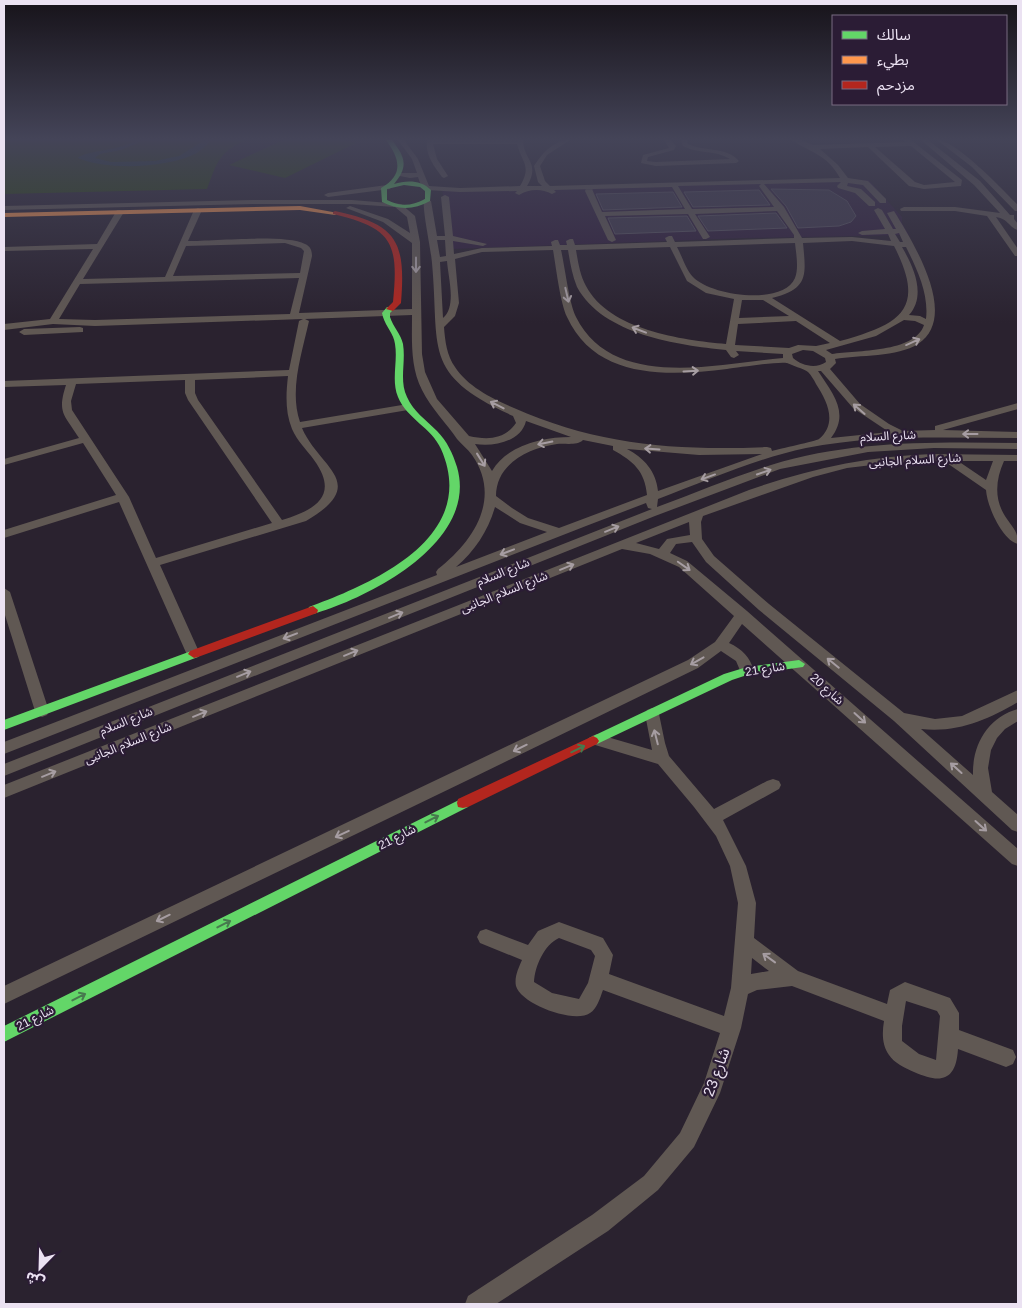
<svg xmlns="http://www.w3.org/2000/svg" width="1022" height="1308" font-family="Arial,'Noto Sans Arabic',sans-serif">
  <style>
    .built { fill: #31203c }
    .green { fill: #29430b }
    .water { fill: #1e3f41 }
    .building { fill: #40394c; stroke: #57525f }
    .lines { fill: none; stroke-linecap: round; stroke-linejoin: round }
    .street { fill: #605853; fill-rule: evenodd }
    .fast { fill: #63d668; fill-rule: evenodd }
    .slow { fill: #ff974d; fill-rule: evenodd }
    .jam { fill: #b3261e; fill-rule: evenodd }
    .oneway { stroke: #a69da2 }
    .oneway2 { stroke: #47794e }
    .labels { text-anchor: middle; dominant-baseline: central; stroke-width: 4.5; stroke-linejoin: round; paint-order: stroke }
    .street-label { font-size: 12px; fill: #ebe2f2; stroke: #2b1c35 }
    .near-street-label { font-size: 15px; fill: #ebe2f2; stroke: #2b1c35 }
  </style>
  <rect width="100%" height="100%" fill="#2a222f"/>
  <path class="built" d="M842,180H869L902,217V223L909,235L744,238L453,249L442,190Z"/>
  <path class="green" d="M4,140H246C219,152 217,162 207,189L4,194Z
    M283,140H343L356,143L285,178L229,165Z"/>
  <path class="water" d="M137,140H144L121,150L100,154L95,158L111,162L155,161L179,156L205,140H212C207,144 203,149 197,153C168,168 108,171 78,158C82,151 124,150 137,140Z"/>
  <path class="building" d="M771,189L829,190L847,201L856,216L851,222L839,226L798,228L786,206Z
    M759,190L770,205L693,207L684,192Z
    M673,192L682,207L603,210L596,194Z
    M776,213L787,228L708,231L698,216Z
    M687,216L696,231L615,234L608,218Z"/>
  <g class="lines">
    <path class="street" d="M398,140H404L418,159L429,186L460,188L520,186C532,166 522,163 517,144H433L437,159L448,176L444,178L442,177C434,166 425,155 427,140H523C523,160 541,162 527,186H542L538,182L534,166C542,153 554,140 570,140L547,155L540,166L545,181L550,186L840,178C826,153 812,154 792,140H801L813,145L906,142L904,140H911L962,180L961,186L924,189L909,186L868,147L820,149L838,165L848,178L868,181L886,199V203H880L863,185L848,183L847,186L861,189L875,202V206H869L855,193L838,188L837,186L841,182L764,184L784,207L802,238L852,237L891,241L888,234L862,235L858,233L862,231L885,229L874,210L878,208L882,210L893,229H896L887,213L894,211C913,242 960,317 918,344C898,357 859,355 835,359L836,363L830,369L860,404L889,424L903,431L935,430V426L1018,403V409L943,430L1018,432V438C947,438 876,434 806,448C755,459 706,481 658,499L657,507C695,493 733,477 771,465C851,440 936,442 1018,443V449L934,448L868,452L780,469L655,516L4,776V764L652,509L648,508L646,503L586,526L4,754V742L437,575L436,572L438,569C474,541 502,498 472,455C468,449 461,444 457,439C447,424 431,408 422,390C410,366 412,340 412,315L305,319L309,321C302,353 289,390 300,422L408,404L413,407L408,410L302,428C319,468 371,483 306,521L160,565L200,654L198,657H188L119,502L4,538V530L116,495L83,443L4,465V459L79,438C64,414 57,413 66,385L4,387V381L289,370L299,321L303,319L95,326L53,324L4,330V324L50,319L93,249L4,251V247L97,244L117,210H120L124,212L83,279L165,277L194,210L198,208L202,210L188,241C213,241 286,234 305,244C310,246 312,250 312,256L299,313L412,309V243L383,222L346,208L350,206L388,219L410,233L407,217L395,207L352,204H252L4,210V206L252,200H352L401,204L415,216L420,242L422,354L425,372L437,399L469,436C487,440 504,440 516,423L513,416C421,374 440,350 432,263C431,249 422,210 424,199L431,201L437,236H445L441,197L445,195L449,197L453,236L487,244L483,246L453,241L454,254L482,248L552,246L551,242L555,240H558L560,245H567L566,241L570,239H573L575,245L667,242L665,238L669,236H672L675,242L794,238V235L777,211L695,214L710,237L706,239H703L688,214L605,216L616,240L612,242L608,240L585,191L586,189H592L602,212L685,209L672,187L554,190L556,192L552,194C541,188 529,189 519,195L515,193L517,191L460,192L427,190L421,186L418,177L410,178L395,175L399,173H417L412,159ZM911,146L955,182L924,185L915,182L875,147ZM761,184L759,186L774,207L692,209L678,186ZM899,233L903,242H900L895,234ZM437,240H445L446,256L440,257ZM852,241L894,246C927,310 900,324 840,341L772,298C809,289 806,275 803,243ZM285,243L301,248L304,251L300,273L173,276L186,246ZM795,243C796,253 799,268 795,278C783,306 711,296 693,277C686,270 682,256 677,247ZM670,247L687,281L706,293L734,299L726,344C682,340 609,330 586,286C580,275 578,262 576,250ZM902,247H906C917,269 929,294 926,319L920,316L909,315C927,295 913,266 902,247ZM553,250C556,267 560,302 567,317C596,380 668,376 727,369C737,368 779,361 787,363C791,365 804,369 808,372C811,375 814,380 816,384C827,401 838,423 819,439C816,441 779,449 772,451L771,448L767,447C677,451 597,445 514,408C493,399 468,387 455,367C447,356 445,341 444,327L455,316L459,303L455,259L482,252ZM561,250H568C570,262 572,275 577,287C603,335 678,345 726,350L731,357L734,358L739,355L736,351L783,354V358C717,364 613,391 576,317C569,303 565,267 561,250ZM447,261C448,277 457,306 443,318L440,262ZM299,278L290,314L95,320L59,319L80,284ZM742,300H763L789,316L739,318ZM904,320L915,321L924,325C915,353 856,350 832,354L826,350L876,336ZM796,321L830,343L816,346L798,345L789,348L735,345L738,324ZM803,350L813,351L825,358L826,362C816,369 802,366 793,358L792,354ZM818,371H821L853,408L889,432L831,438C850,413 833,394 818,371ZM288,376C286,394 285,412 292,429C297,441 307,450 314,460C340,496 315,510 282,520L198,400L195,393V380ZM185,380V393L188,400L272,523L156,558L129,497L72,410L71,401L76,384ZM526,421L571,437C543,437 507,445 492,471L475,444C493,447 521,442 526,421ZM583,440L613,446V450C633,461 645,471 647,495L559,528L528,518L512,508L496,496C496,464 528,448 557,444C565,443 577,446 583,440ZM627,449L699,455L762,454L658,491C656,471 644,458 627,449ZM495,507L520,523L547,532L456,567C475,551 488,531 495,507Z
      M664,140H671L676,146L674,150L648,157L647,161L656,162L730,159C716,150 698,154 683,146L681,140H687L688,144C705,152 726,146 739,161L736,163L656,166L641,163L643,155L669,148Z
      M921,140H928L980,181L1010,215H1014V219L1018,224V230C1008,227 1009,219 996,217L1018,249V256H1015L987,216L955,211H901L900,209L904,207H955L1000,213L974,185Z
      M937,140C956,140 1003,190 1018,205V211H1015L972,167Z
      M387,185L391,187L390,189L328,197L324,195L328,193Z
      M80,327L83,328V332L24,335L19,332L24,329Z
      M932,454L1018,455V461H1004C995,481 994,501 1007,519C1014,529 1018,532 1018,544C1002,540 987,506 986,490L944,461L889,463L847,468L813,477L703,516L701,522L702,539L714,556L769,604L904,713L935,719L962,716L1018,690V702C987,720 958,733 921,729L973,775C972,745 988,717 1018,709V721L1005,729L997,738L991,750L988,768L992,792L1018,815V832L1012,830L894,721L759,610L706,562L692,542L676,544L670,553L687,561L747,611L1018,849V866L1012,864L742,624L729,643C742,649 750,657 754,671L752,675H742L736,661L721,651L698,668L468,780L4,1004V986L688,660L715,642L734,616L679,567L650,554L622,549L4,798V785L749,490C809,469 868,456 932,454ZM958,461H993L986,480ZM689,522L690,535L667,539L659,549L636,543Z
      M4,588L10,592L49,711L47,715L42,717L37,715L35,711L4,612Z
      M652,708L657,710L659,714L665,743L669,756L714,809L767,781L773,779L779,781L781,785L779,789L723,820L746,866L756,903L754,938L798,971L887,1004L890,990L905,982L950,998L959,1013V1030L1013,1050L1016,1057L1013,1064L1006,1067L958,1049C956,1081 941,1084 914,1072C905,1068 894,1063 889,1055C882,1045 882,1033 884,1021L792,986L757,990L748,994L741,1028L720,1093L694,1147L658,1190L608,1231L496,1304H465L468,1296L592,1215L644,1176L680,1133L704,1083L720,1033L603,990C600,998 597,1009 590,1013C574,1024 521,1004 516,986C514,977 519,967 522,960L480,943L477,937L480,931L486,929L528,945L538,931L559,922L603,938L613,955L609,974L724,1016L731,988L738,903L730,866L716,836L694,807L658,764L592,744L590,740L592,736L597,734L652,750L645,714L647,710ZM559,938L591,950L595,956L588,983L579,999L552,993L534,982C535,966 544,945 559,938ZM752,958L769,971L751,974ZM906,1001L937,1011L940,1016L936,1060L919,1054L902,1041V1026Z"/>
    <path class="fast" d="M386,140H392C405,157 409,166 394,184C407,180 421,180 431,190L430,201C414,210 398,210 382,202L381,188C404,175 400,159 386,140ZM404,185L420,187L425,191V199C412,206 400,207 387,200V189Z
      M387,307L394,309L390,313V317C393,327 401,334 403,344C406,362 399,381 407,397C413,411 426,420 437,431C447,441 453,454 457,467C479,542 369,598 313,614L308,610L309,607C374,583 480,537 441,449C432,428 407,419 398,397C391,380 398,362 395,344C394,334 386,327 383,317L382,313Z
      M194,650L200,654L198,657L4,730V720Z
      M799,660L805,664L803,667L747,675L732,680L597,744H589L587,741L589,738L724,674L747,667Z
      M463,798L468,799L469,803L468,807L4,1042V1026Z"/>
    <path class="slow" d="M300,206L338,213L335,215L300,210L4,217V213Z"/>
    <path class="jam" d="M335,211C397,224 406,241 401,303L393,311L386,309L393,302C399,242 392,228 333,214V212Z
      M313,606L318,610L317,613L198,657L194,658L188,654L190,651Z
      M593,736L597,738L599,741L597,744L468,807L463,808L458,807L457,803L458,799Z"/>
  </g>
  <defs><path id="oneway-shaft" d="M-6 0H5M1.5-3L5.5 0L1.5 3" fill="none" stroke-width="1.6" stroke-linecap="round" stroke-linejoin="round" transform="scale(1.25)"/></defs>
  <g class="oneway">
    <use href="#oneway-shaft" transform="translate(416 265) rotate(90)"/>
    <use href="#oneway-shaft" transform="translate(567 295) rotate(77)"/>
    <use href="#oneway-shaft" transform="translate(639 330) rotate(-159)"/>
    <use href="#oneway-shaft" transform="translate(913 342) rotate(-24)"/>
    <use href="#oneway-shaft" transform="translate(691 371) rotate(-3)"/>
    <use href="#oneway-shaft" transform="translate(497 405) rotate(-153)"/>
    <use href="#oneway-shaft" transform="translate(859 409) rotate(-139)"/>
    <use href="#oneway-shaft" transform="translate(970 434) rotate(-180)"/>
    <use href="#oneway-shaft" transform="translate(545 443) rotate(169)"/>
    <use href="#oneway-shaft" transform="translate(652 449) rotate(-176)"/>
    <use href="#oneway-shaft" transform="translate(481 460) rotate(58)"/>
    <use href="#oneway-shaft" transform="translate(764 472) rotate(-19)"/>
    <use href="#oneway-shaft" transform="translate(708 477) rotate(160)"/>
    <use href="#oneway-shaft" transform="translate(612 529) rotate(-22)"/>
    <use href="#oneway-shaft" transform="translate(507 552) rotate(159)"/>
    <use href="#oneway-shaft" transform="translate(684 566) rotate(35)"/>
    <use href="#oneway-shaft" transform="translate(567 567) rotate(-22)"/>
    <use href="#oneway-shaft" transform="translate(396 615) rotate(-22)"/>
    <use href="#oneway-shaft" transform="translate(290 636) rotate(159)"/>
    <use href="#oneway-shaft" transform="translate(351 653) rotate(-22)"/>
    <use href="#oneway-shaft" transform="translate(697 661) rotate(151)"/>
    <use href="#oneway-shaft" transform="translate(833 663) rotate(-141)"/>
    <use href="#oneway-shaft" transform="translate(244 674) rotate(-22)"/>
    <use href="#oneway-shaft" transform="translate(200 714) rotate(-22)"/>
    <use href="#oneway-shaft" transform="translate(860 718) rotate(42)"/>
    <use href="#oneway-shaft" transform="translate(656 737) rotate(-104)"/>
    <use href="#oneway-shaft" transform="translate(520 748) rotate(154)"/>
    <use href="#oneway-shaft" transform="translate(956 768) rotate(-138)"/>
    <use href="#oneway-shaft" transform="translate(49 774) rotate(-22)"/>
    <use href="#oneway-shaft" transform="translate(981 826) rotate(42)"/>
    <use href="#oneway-shaft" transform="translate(342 834) rotate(155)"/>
    <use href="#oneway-shaft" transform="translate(163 918) rotate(154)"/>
    <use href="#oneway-shaft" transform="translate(769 958) rotate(-144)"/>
  </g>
  <g class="oneway2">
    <use href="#oneway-shaft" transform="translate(578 749) rotate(-26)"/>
    <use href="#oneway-shaft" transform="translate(432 819) rotate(-27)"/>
    <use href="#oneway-shaft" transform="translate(224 924) rotate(-27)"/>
    <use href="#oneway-shaft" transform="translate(79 997) rotate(-27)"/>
  </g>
  <linearGradient id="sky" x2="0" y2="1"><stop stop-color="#17131a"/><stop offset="0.43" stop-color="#444458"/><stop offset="1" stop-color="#444458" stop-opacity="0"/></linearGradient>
  <rect width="1022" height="323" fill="url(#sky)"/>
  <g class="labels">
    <g class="street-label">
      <text transform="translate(888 436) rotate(-3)">شارع السلام</text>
      <text transform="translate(915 460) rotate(-3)">شارع السلام الجانبى</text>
      <text transform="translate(503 572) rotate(-22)">شارع السلام</text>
      <text transform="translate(504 592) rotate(-22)">شارع السلام الجانبى</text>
      <text transform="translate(765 669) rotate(-9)">شارع 21</text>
      <text transform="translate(827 689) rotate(42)">شارع 20</text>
      <text transform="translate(126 721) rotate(-22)">شارع السلام</text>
      <text transform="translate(128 743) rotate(-22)">شارع السلام الجانبى</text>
      <text transform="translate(397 837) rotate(-27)">شارع 21</text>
      <text transform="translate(35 1018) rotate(-27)">شارع 21</text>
    </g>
    <g class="near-street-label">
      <text transform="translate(716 1072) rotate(-70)">شارع 23</text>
    </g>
  </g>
  <rect width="1022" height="1308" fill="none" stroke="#ebe2f2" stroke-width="10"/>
  <rect x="832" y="15" width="175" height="90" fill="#2b1c35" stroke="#786b81"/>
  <rect x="842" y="31" width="25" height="8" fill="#63d668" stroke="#786b81"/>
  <text x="877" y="40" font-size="15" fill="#ebe2f2">سالك</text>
  <rect x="842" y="56" width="25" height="8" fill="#ff974d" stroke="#786b81"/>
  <text x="877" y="65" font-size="15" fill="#ebe2f2">بطيء</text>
  <rect x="842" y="81" width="25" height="8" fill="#b3261e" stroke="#786b81"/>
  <text x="877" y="90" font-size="15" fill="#ebe2f2">مزدحم</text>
  <g transform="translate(40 1268) rotate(203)" stroke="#2b1c35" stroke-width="4" paint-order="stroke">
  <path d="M0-4L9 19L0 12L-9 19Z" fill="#ebe2f2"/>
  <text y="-8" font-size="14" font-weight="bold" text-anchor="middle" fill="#ebe2f2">ش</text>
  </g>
</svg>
